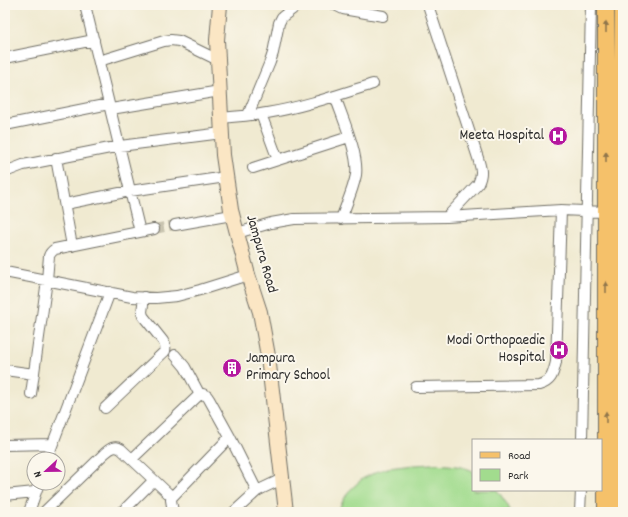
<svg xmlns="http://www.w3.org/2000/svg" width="628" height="517" font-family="Dekko,sans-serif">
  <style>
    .green { fill: #a2dc8e; stroke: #66845c }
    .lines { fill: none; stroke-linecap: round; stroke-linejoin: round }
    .street-tunnel { stroke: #c9c4b0; stroke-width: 10; stroke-dasharray: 10 5; stroke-linecap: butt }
    .street-casing { stroke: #706e65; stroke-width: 12 }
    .secondary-casing { stroke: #706e65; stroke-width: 16 }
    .primary-casing { stroke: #706e65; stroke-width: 18 }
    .street { stroke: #fff; stroke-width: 10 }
    .secondary { stroke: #fbe6c4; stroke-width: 14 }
    .primary { stroke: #f5c16b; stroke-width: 16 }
    .oneway { fill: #90764b }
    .labels { text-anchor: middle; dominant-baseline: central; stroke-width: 4; stroke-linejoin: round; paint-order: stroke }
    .poi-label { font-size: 15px; fill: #2b2b2b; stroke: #fbf7ec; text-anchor: end }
    .street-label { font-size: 15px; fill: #2b2b2b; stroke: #fbf7ec }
  </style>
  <rect width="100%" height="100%" fill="#fbf7ec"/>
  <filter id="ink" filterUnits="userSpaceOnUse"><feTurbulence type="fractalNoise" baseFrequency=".025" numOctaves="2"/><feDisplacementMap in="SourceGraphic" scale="8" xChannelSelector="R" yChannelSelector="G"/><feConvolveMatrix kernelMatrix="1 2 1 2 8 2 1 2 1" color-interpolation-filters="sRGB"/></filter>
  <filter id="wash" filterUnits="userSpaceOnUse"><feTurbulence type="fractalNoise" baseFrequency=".012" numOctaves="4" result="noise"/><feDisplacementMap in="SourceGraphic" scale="16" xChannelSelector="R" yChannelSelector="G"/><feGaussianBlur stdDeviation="0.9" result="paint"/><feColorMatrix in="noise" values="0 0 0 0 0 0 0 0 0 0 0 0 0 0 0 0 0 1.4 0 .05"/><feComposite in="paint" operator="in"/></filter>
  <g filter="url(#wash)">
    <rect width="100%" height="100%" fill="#f0ead1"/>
    <path class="green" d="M432,464C446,465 461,465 473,471V490H497L507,504L511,512H337L348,492L362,479L378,471L388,468L414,465Z"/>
  </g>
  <g filter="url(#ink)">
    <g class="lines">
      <path class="street-tunnel" d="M154,229L175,225"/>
      <defs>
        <path id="street" d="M85,5L140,232
          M335,5L343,9L383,16
          M428,5L478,158C481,169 483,173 478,184L447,217
          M5,58L94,40
          M99,61L164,41L171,40L179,41L218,60
          M335,96C342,117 359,154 356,175C353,190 346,205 341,219
          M111,109L220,91
          M261,114L278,160
          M248,115L270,62L273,53L279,23L282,17L298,5
          M221,118C236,116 252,116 267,113C303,107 338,95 373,84
          M5,125L109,104
          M56,158L72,246
          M253,168L349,137
          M5,172L23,165L34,163L120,146L222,133
          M65,204L130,191L226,177
          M175,225L232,215
          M237,233L271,223L294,219L447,217L561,210L606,212
          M5,272L132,297L156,298L177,296L200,290L248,275
          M175,355L185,367L200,395
          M5,370L34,374
          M416,387L539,385C552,381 553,374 556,362L561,210
          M31,394L47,280L49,256C50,253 52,251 55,249L154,229
          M105,408L165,351C166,347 165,344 163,341L143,316L142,312L144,297
          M582,440L591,5
          M5,445L52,444
          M47,459L110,292
          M132,459L198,396L203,394L207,396L209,399L230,437L257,491
          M5,495L35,492
          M29,512L39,483
          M44,512L105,453C110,449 114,445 121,449L172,497
          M122,512L154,480
          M173,512L171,500L172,497L230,437
          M234,512L257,491L263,488L282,479
          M580,512L581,490"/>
        <path id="secondary" d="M220,5L217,40L223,155L231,210L248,275L260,312L268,356L286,512"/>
        <path id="primary" d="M606,5V512
          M618,512V286L623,5"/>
      </defs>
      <use href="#street" class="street-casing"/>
      <use href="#secondary" class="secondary-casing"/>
      <use href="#primary" class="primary-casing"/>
      <use href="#street" class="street"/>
      <use href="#secondary" class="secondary"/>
      <use href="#primary" class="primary"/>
    </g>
    <defs><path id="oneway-solid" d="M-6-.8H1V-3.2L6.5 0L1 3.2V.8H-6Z"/></defs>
    <g class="oneway">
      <use href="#oneway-solid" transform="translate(606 27) rotate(-90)"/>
      <use href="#oneway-solid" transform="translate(606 157) rotate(-90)"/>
      <use href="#oneway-solid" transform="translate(606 287) rotate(-90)"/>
      <use href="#oneway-solid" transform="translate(606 417) rotate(-90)"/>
    </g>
  </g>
  <defs>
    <symbol id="hospital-disc" viewBox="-11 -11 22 22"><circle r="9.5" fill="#b5179e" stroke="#fbf7ec"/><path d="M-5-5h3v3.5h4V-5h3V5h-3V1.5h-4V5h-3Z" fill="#fff"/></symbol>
    <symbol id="building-disc" viewBox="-11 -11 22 22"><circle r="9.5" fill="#b5179e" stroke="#fbf7ec"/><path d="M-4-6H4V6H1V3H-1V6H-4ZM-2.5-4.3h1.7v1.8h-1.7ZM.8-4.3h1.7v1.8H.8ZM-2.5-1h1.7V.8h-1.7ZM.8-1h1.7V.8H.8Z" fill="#fff"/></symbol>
  </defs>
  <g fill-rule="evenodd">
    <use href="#hospital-disc" x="547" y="125" width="22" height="22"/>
    <use href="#hospital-disc" x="548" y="339" width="22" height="22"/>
    <use href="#building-disc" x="221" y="357" width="22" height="22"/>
  </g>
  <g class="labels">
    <g class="poi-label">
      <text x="544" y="136">Meeta Hospital</text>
      <text x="545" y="341">Modi Orthopaedic<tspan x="545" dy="17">Hospital</tspan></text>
      <text x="246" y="359" text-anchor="start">Jampura<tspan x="246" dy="17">Primary School</tspan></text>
    </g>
    <g class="street-label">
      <text transform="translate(261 254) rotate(74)">Jampura Road</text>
    </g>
  </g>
  <rect width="628" height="517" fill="none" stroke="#fbf7ec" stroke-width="20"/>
  <rect x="472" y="439" width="130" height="52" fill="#fbf7ec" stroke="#a8a59f"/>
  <rect x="480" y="452" width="20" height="6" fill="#f5c16b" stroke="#a8a59f"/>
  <text x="508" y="459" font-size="12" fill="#2b2b2b">Road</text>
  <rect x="480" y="469" width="20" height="12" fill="#a2dc8e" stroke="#a8a59f"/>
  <text x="508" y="479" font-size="12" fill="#2b2b2b">Park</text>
  <g transform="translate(46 471) rotate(248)"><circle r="19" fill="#fbf7ec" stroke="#a8a59f"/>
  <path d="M0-3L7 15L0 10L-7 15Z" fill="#b5179e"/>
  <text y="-6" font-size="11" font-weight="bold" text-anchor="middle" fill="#2b2b2b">N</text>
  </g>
</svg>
